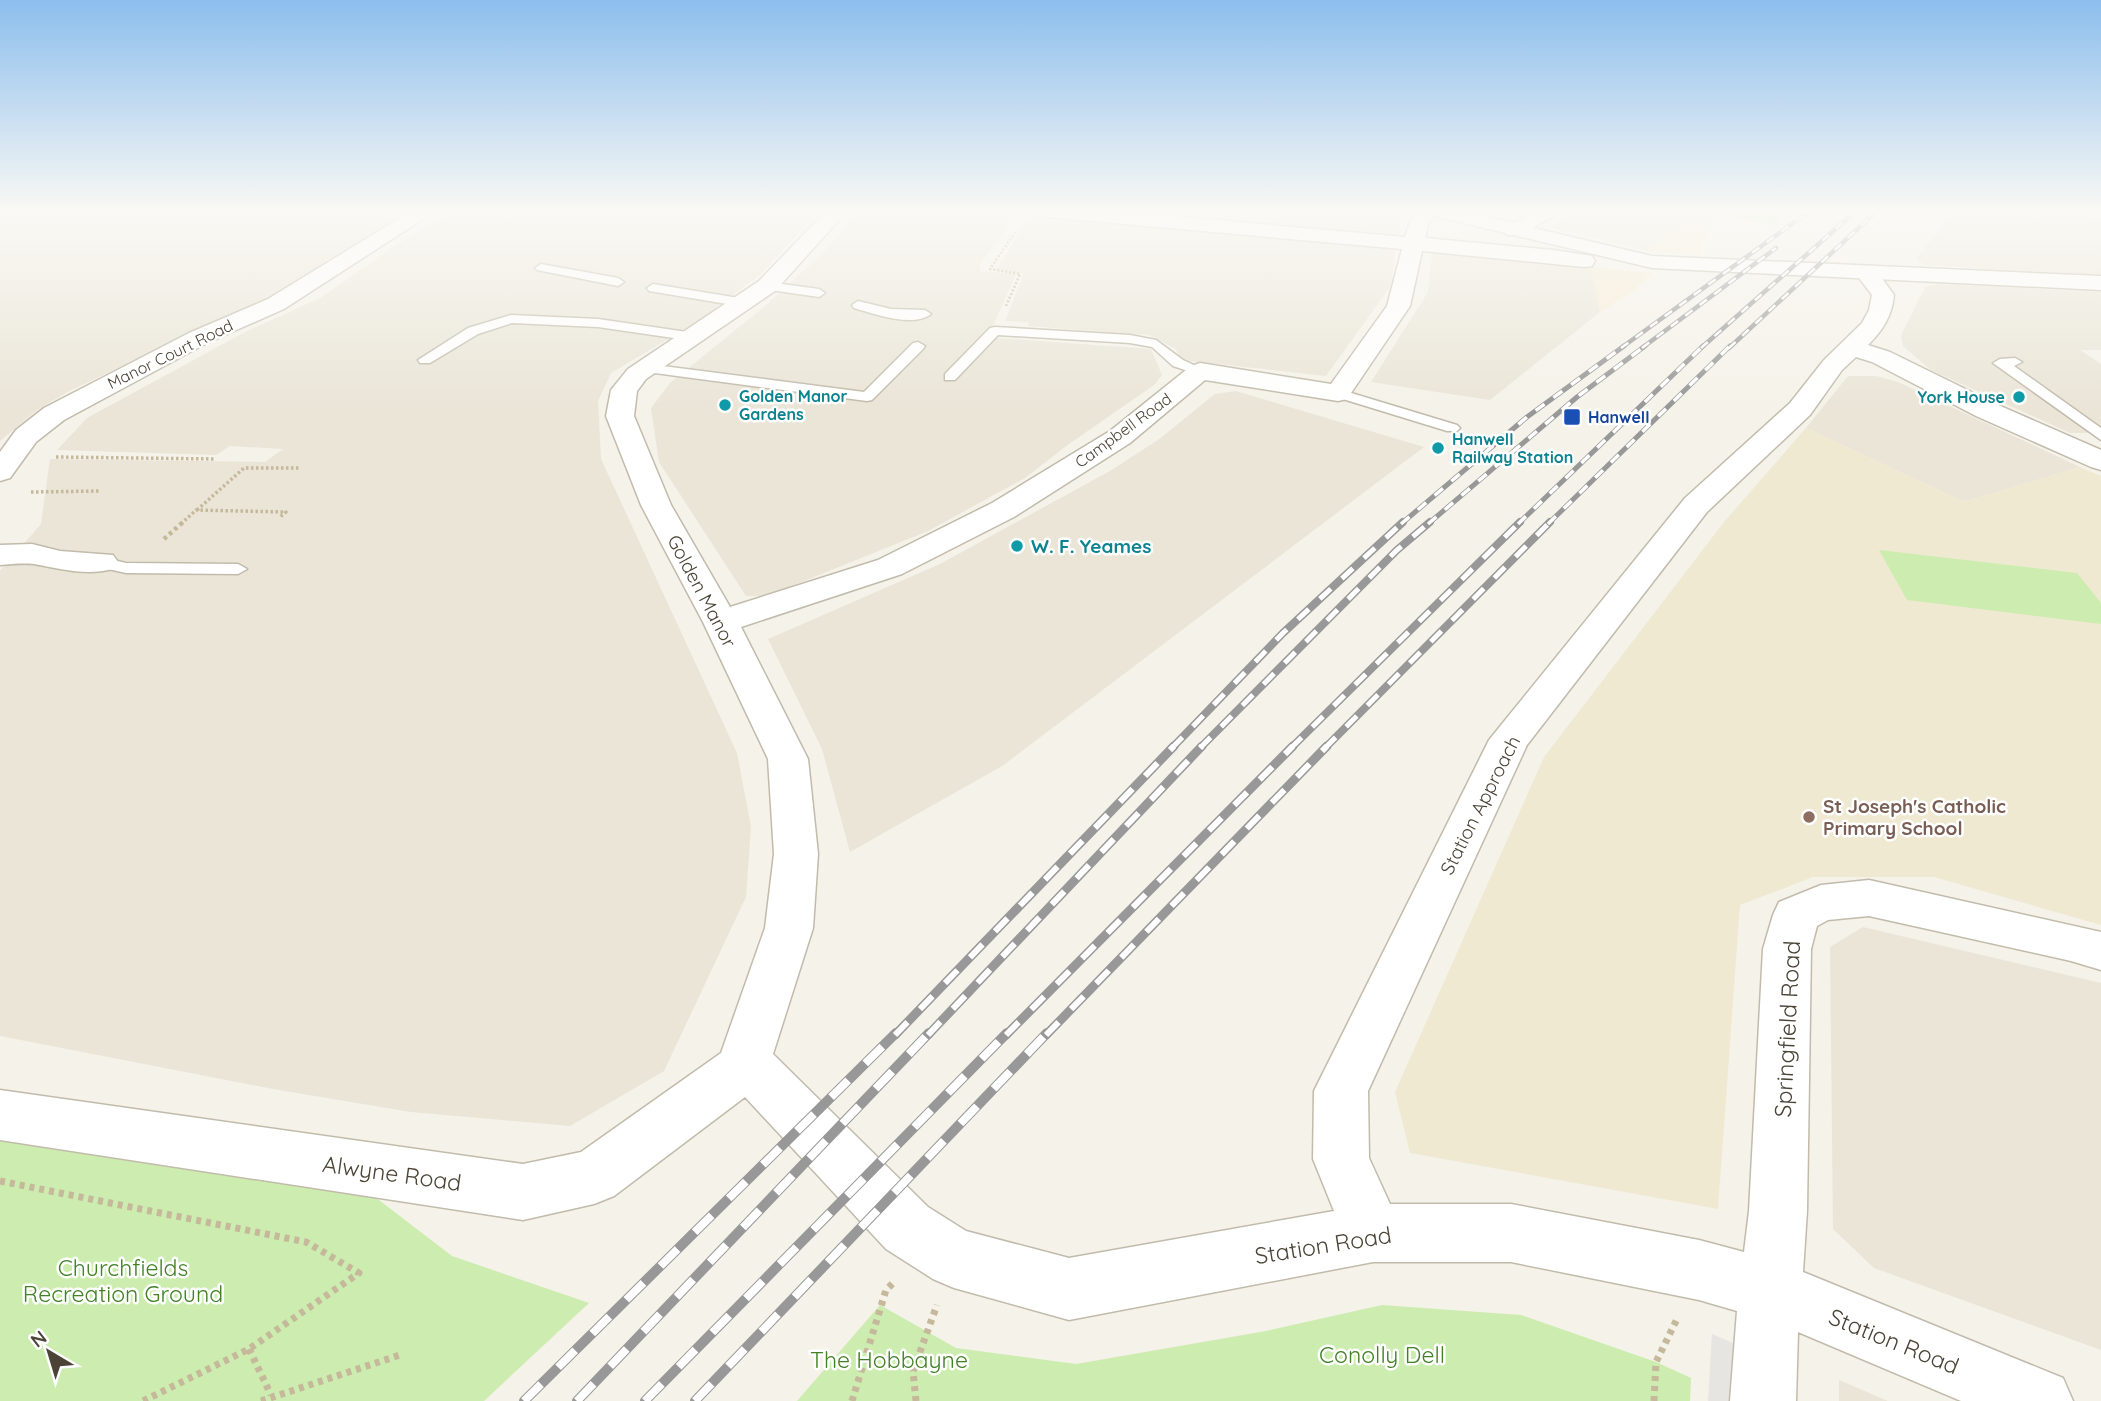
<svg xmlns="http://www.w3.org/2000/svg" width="2101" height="1401" font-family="Quicksand,sans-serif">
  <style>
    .residential { fill: #eae5d7 }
    .commercial { fill: #f8ebd3 }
    .education { fill: #efe9d2 }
    .green { fill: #cdecaf }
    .parking { fill: #e7e5e1 }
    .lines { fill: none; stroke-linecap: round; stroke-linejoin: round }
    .service-casing { stroke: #c2bbab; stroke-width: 3 }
    .minor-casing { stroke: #c2bbab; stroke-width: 3 }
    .tertiary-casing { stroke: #c2bbab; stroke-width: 3 }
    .path-far3 { stroke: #c5b89b; stroke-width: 2.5; stroke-dasharray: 2 2; stroke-linecap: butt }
    .path-far2 { stroke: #c5b89b; stroke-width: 3.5; stroke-dasharray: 2.5 2.5; stroke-linecap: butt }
    .path-far1 { stroke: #c5b89b; stroke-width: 4.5; stroke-dasharray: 3.5 3.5; stroke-linecap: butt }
    .path { stroke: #c5b89b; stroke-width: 7; stroke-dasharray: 5 5; stroke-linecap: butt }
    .service { fill: #fff; fill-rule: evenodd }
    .minor { fill: #fff; fill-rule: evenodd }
    .tertiary { fill: #fff; fill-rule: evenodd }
    .rail-far4-casing { stroke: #989898; stroke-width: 4.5 }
    .rail-far3-casing { stroke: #989898; stroke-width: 5 }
    .rail-far2-casing { stroke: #989898; stroke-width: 8 }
    .rail-far1-casing { stroke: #989898; stroke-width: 9 }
    .rail-casing { stroke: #989898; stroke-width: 10 }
    .rail-far4 { stroke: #fff; stroke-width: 2.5; stroke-dasharray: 9; stroke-linecap: butt }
    .rail-far3 { stroke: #fff; stroke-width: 3.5; stroke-dasharray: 11; stroke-linecap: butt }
    .rail-far2 { stroke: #fff; stroke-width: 5; stroke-dasharray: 15; stroke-linecap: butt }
    .rail-far1 { stroke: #fff; stroke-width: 6; stroke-dasharray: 18; stroke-linecap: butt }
    .rail { stroke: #fff; stroke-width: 8; stroke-dasharray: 24; stroke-linecap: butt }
    .culture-dot { fill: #0f9aa8; stroke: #fff; stroke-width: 2.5 }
    .transit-dot { fill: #1a4fb4; stroke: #fff; stroke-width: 2.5 }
    .education-dot { fill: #8d6e63; stroke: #fff; stroke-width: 2.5 }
    .labels { text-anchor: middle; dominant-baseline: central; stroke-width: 5; stroke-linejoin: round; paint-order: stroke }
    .far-street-label { font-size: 16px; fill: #4a4336; stroke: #fff }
    .far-culture-label { font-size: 16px; font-weight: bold; fill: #0d838f; stroke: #fff; text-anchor: start }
    .far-transit-label { font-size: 16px; font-weight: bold; fill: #164399; stroke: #fff; text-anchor: start }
    .culture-label { font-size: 19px; font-weight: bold; fill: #0d838f; stroke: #fff; text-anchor: start }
    .street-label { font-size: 19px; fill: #4a4336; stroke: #fff }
    .education-label { font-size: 19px; font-weight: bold; fill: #785e54; stroke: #fff; text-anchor: start }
    .near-street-label { font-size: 23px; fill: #4a4336; stroke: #fff }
    .near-park-label { font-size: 23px; fill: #428125; stroke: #fff }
  </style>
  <rect width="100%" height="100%" fill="#f5f2e9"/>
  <path class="residential" d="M0,210H409L275,294L69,391L37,410L0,441Z
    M453,210H819L762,273L700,320L611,373L598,401L601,459L737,753L751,826L746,897L664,1071L570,1126L411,1112L273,1089L0,1036V571L41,524L50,459L265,462L283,449L230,446L216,455L57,450L87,418L245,332L320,298L396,245Z
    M860,210H994L1017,214L980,264V271L1016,274L992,328L998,338L1151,349L1162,375L1154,385L1069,444L1025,478L928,531L767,596H746L659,462L651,408L670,383L766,305L823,253Z
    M1098,210H1394L1403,212L1399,234L1394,236Z
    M1581,210H1702L1720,214L1711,225L1689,221L1648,251L1550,227Z
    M1955,210H2044L2101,219V275L1924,265L1916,259Z
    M1031,215L1396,249L1390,287L1326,376L1181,360L1176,349L1149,335L1028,326L1029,322L1005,321L1024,273L996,270Z
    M1432,252L1591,267L1600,312L1490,400L1371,382L1428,292Z
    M1939,284L2101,292V350H2080L2101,364V433H2070L1931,370L1903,346L1901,335L1925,287Z
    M1848,376H1876L1898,382L2080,467L1964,502L1806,428Z
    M1236,391L1424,447L1002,766L850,852L822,749L768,639L940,564L1110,471L1158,440L1215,394Z
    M1863,927L2101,983V1350L1874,1268L1833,1229L1830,947Z
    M1839,1380L1888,1401H1839Z"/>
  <path class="commercial" d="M1689,221L1711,225L1698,255L1648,251Z
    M1591,267L1652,273L1635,289L1600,312Z"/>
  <path class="education" d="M1806,428L1964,502L2080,467L2101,476V925L1934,877H1813L1740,905L1718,1209L1410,1153L1395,1092L1544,757L1724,522Z"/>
  <path class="green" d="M1702,210H1783L1774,225Z
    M1879,550L2077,573L2101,603V624L1907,600Z
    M0,1139L375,1197L452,1256L589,1303L484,1401H0Z
    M880,1305L956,1348L1076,1364L1266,1331L1382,1305L1521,1315L1656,1362L1691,1378L1690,1401H797Z"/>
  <path class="parking" d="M1712,1334L1735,1344L1733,1401H1708Z"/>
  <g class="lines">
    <defs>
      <path id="service" d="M541,264L618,278L624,282L618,286L537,270L535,268Z
        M767,282L819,289L825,293L819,297L763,289V283Z
        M653,284L745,299L751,303L745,307L649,291L647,288Z
        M858,301L891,309L925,310L931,314C913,328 874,314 854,308L852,305Z
        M511,315L598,319L694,333L701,337L694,341L598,327L512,323L478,334L430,363H420L418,360L468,328Z
        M995,327L1130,335L1156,340L1183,360L1207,371L1200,375L1173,366L1152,347L1130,343L998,335L955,380H945V374L990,328Z
        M918,342L925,346L923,349L872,400L867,401L647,372L640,368L647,364L864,392L913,343Z
        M2015,358L2022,362L2014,366L2101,428V440L1993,363L2000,359Z
        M1338,389L1457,425L1460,428L1457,431H1447L1333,396L1331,393Z
        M101,557L126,563L238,564L247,569L238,574L126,573L95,566L92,562Z"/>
      <path id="minor" d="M413,210H437L284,309L207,343L64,420L36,442L10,478L0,481V452L16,430L44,408L189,333L268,299Z
        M827,210H848L775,291L646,379L637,391L634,416L671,505L730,607L878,560L992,503L1110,431L1191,366L1200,363L1331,384L1387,306L1402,249L1035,216L1025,210H1103L1405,237L1413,213L1418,210H1443L1429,220L1425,238L1553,250L1592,256L1595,261L1592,266L1584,267L1422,251L1410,306L1347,399L1338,401L1205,380L1130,443L1014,517L902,574L741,627L808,759L818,854L813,928L773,1054L928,1207L966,1231L1069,1258L1334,1211L1313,1159L1314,1091L1489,740L1685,498L1790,403L1824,360L1862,323L1869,310L1872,295L1854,271L1857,266H1873L1894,295C1892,316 1883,330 1868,345L1890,352L1996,404L2101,450V470L2091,467L1976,416L1872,362L1856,357L1842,370L1810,415L1707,512L1527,745L1368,1091L1369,1158L1390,1204H1511L1699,1240L1744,1252L1749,1211L1763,949L1773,915L1779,902L1821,885L1869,880L2101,932V970L2071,961L1869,916L1828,920L1817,926L1811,949L1807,1211L1803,1272L2063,1378L2073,1401H1961L1798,1332L1796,1401H1730L1737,1311L1699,1300L1511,1262H1373L1069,1320L954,1288L933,1279L886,1249L745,1097L614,1196L594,1204L523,1220L0,1140V1090L523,1164L581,1152L721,1053L765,928L774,854L768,759L703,622L641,505L606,416L611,390L628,369L759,281Z
        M1538,210H1563L1521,235H1507L1504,231L1507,227Z
        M32,544L60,551L113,555L118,562L113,569C86,576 61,569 34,564C23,563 11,564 0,565V545Z"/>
      <path id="tertiary" d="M1423,210H1458L1652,256L2101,276V290L1652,268L1426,214Z"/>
    </defs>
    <use href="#service" class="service-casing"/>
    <use href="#minor" class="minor-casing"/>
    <use href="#tertiary" class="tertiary-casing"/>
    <path class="path-far3" d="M2061,210L2071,213L2076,210
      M1006,306L1020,274L990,269L1016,231"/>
    <path class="path-far2" d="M56,457L216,459
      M31,492L100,491
      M197,510L244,468H300
      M181,524L196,510L286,512L279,518"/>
    <path class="path-far1" d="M164,539L183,522"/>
    <path class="path" d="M0,1181L306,1242L359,1273L249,1349L143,1401
      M249,1349L271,1395
      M261,1401L403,1354
      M852,1401L886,1290L895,1281
      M916,1401L913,1371L937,1305
      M1654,1401L1656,1362L1677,1319"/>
    <use href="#service" class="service"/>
    <use href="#minor" class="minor"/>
    <use href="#tertiary" class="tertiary"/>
    <defs>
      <path id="rail-far4" d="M1621,348L1811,210
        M1642,348L1776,248
        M1701,348L1857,210
        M1729,348L1878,210"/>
      <path id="rail-far3" d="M1401,524L1527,417L1624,346
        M1428,524L1577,397L1645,346
        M1518,524L1703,346
        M1548,524L1730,346"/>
      <path id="rail-far2" d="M1172,748L1283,633L1403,522
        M1200,748L1397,550L1430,522
        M1291,748L1520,522
        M1325,748L1550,522"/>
      <path id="rail-far1" d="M895,1035L1174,746
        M928,1035L1202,746
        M1006,1035L1293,746
        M1046,1035L1327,746"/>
      <path id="rail" d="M524,1401L896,1033
        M577,1401L929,1033
        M645,1401L1007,1033
        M695,1401L1047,1033"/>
    </defs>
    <use href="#rail-far4" class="rail-far4-casing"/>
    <use href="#rail-far3" class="rail-far3-casing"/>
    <use href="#rail-far2" class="rail-far2-casing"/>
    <use href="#rail-far1" class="rail-far1-casing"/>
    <use href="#rail" class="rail-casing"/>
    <use href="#rail-far4" class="rail-far4"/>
    <use href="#rail-far3" class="rail-far3"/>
    <use href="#rail-far2" class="rail-far2"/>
    <use href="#rail-far1" class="rail-far1"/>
    <use href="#rail" class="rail"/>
  </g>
  <linearGradient id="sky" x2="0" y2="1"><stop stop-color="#8cbeed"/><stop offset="0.52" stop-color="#faf9f5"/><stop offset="1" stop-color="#faf9f5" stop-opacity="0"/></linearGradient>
  <rect width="2101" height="406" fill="url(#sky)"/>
  <g class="culture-dot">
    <circle cx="2019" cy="397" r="7"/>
    <circle cx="725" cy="405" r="7"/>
    <circle cx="1438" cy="448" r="7"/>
    <circle cx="1017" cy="546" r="7"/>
  </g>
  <rect class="transit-dot" x="1563" y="408" width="18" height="18" rx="3.5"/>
  <circle class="education-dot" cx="1809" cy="817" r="7"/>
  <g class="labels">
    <g class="far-street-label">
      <text transform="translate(170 354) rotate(-26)">Manor Court Road</text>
      <text transform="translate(1123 430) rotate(-36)">Campbell Road</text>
    </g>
    <g class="far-culture-label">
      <text x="739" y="396">Golden Manor<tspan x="739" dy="18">Gardens</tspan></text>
      <text x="2005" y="397" text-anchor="end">York House</text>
      <text x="1452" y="439">Hanwell<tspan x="1452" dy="18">Railway Station</tspan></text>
    </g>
    <g class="far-transit-label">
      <text x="1588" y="417">Hanwell</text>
    </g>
    <g class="culture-label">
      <text x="1031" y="546">W. F. Yeames</text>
    </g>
    <g class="street-label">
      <text transform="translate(702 591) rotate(62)">Golden Manor</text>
      <text transform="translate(1480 805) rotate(-63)">Station Approach</text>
    </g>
    <g class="education-label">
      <text x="1823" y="806">St Joseph's Catholic<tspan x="1823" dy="22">Primary School</tspan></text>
    </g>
    <g class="near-street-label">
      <text transform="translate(1787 1029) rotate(-87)">Springfield Road</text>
      <text transform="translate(392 1173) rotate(8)">Alwyne Road</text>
      <text transform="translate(1323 1245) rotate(-9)">Station Road</text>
      <text transform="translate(1894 1341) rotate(22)">Station Road</text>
    </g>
    <g class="near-park-label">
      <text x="123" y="1267">Churchfields<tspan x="123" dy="26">Recreation Ground</tspan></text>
      <text x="1382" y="1354">Conolly Dell</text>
      <text x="889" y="1359">The Hobbayne</text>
    </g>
  </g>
  <g transform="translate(49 1352) rotate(322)" stroke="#ffffff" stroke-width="5" paint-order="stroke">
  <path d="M0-5L12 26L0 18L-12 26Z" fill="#4a4336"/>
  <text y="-10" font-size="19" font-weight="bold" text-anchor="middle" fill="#4a4336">N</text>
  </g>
</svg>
